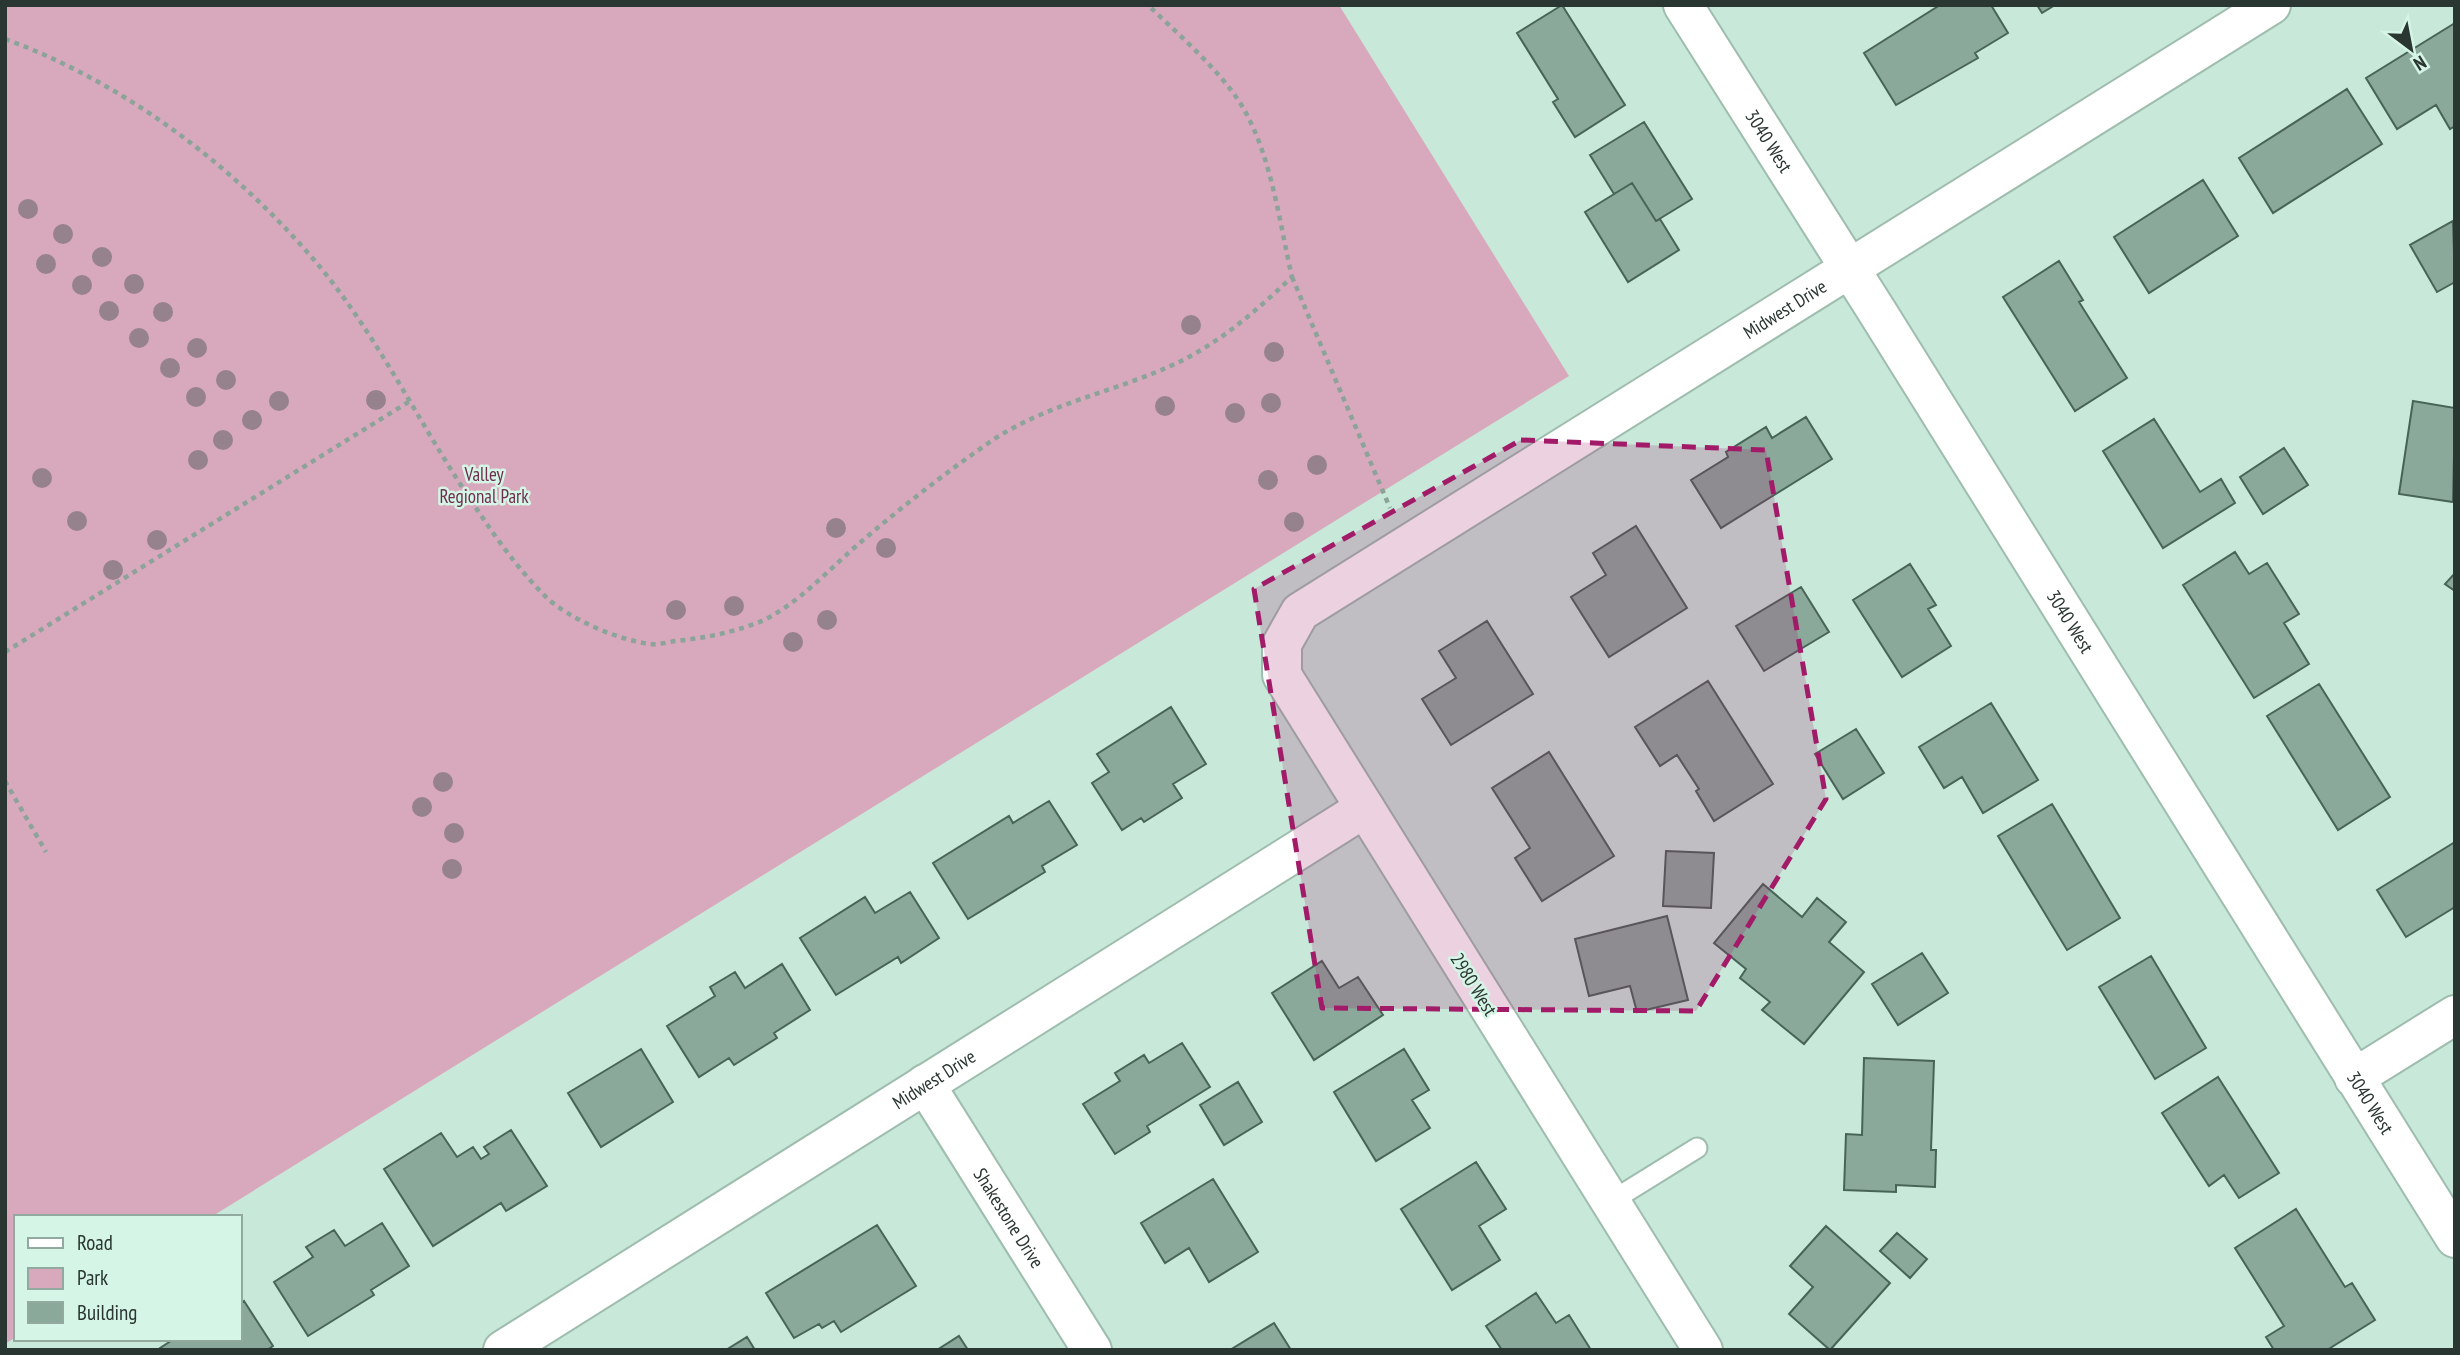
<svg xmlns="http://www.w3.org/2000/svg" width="2460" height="1355" font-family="'PT Sans Narrow',sans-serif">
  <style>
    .green { fill: #d8a9bc }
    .building { fill: #8ba99b; stroke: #486457; stroke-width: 2 }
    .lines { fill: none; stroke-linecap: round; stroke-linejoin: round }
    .lane-casing { stroke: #9ebdae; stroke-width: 23 }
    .street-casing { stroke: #9ebdae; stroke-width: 42 }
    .path { stroke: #8ba398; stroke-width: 4.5; stroke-dasharray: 5 5; stroke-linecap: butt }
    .lane { stroke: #fff; stroke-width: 19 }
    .street { stroke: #fff; stroke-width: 38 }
    .tree { fill: #96828c }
    .marked { fill: #a21b68; fill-opacity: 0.2; stroke: #a21b68; stroke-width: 5; stroke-dasharray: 14 9; stroke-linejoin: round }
    .labels { text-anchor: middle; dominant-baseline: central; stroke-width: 5; stroke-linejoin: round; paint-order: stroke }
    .street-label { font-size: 19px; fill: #2a3631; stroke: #d5f5e6 }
    .park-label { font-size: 19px; fill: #6e2e4d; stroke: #d5f5e6 }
  </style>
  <rect width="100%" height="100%" fill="#c8e8d9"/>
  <path class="green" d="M5,5H1339L1569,376L211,1217H16V1337L5,1344Z"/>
  <path class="building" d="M1562,5L1625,105L1575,137L1553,102L1558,99L1517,33Z
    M1940,5H1991L2008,33L1975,53L1978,58L1896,105L1864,53Z
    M2037,5H2055L2042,13Z
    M2455,23V126L2450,129L2436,105L2397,129L2366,78Z
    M2347,89L2382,144L2273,213L2239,158Z
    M1644,122L1692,199L1656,221L1632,183L1614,194L1590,155Z
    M2203,180L2238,236L2149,293L2114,237Z
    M1632,183L1656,221L1660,219L1679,250L1628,282L1585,212Z
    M2453,221L2455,282L2437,292L2410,245Z
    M2059,261L2083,300L2079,302L2127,378L2075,411L2003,297Z
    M2413,401L2455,408L2453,502L2399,494Z
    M1806,417L1832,459L1721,528L1691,480L1728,457L1726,452L1766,427L1772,438Z
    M2154,419L2200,492L2221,479L2235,503L2163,548L2103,451Z
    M2284,448L2308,485L2263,514L2240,477Z
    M1636,526L1687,608L1609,657L1571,597L1606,575L1593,553Z
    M2235,552L2249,574L2267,563L2299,614L2284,623L2309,664L2254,698L2183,585Z
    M1910,564L1936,605L1928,609L1951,646L1902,677L1853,600Z
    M2455,573V591L2445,584Z
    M1801,587L1829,632L1764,671L1736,626Z
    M1487,621L1533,694L1451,745L1422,699L1456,678L1439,651Z
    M1708,681L1773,784L1714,821L1696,791L1699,789L1677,755L1660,766L1635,727Z
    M2319,684L2390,797L2338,830L2267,716Z
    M1991,703L2038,780L1983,813L1962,777L1944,788L1919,747Z
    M1171,707L1206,764L1173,784L1182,798L1144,822L1141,818L1122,830L1092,783L1109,772L1097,754Z
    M1856,729L1884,773L1843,799L1815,754Z
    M1549,752L1614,856L1542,901L1515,858L1530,848L1492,788Z
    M1049,801L1077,845L1042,866L1045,872L968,919L933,863L1009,816L1013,823Z
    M2052,804L2120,918L2067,950L1998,836Z
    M2455,842V907L2406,937L2377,890Z
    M1666,851L1714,853L1711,908L1663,906Z
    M1763,884L1802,917L1817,898L1846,922L1829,942L1864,972L1804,1044L1762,1010L1770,1002L1740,978L1746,969L1714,943Z
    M910,892L939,938L901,963L898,957L836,995L800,938L865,897L875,913Z
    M1667,916L1688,1000L1637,1012L1630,986L1589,996L1575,939Z
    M1922,953L1948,993L1898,1025L1872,984Z
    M2151,956L2206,1048L2155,1079L2099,987Z
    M1322,961L1339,988L1358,977L1383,1015L1314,1060L1272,993Z
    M782,964L810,1010L774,1033L777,1038L734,1065L729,1058L699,1077L667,1026L715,996L710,987L735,972L745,988Z
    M1182,1043L1210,1087L1147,1126L1150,1132L1115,1154L1083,1104L1120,1081L1115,1073L1144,1055L1149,1063Z
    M641,1049L673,1102L601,1147L568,1093Z
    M1404,1049L1429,1090L1412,1100L1430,1128L1376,1161L1334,1092Z
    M1864,1058L1934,1061L1931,1150H1936L1935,1187L1896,1185V1192L1844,1190L1846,1134L1862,1135Z
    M2218,1077L2279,1173L2239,1198L2224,1175L2209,1186L2162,1113Z
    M1238,1082L1262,1122L1224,1145L1200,1105Z
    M511,1130L547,1186L506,1211L501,1203L433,1246L384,1169L441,1133L457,1157L473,1147L481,1159L489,1154L484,1147Z
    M1476,1162L1506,1209L1479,1226L1500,1260L1452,1290L1401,1209Z
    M1213,1179L1258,1252L1209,1282L1189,1248L1165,1263L1141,1223Z
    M2296,1209L2345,1287L2352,1283L2375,1320L2327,1350H2274L2266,1337L2284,1326L2235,1248Z
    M382,1223L409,1266L371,1290L374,1295L308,1336L274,1282L313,1257L306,1247L334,1230L345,1246Z
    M877,1225L916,1286L841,1332L834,1321L822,1328L819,1324L794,1338L766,1293Z
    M1826,1226L1890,1283L1830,1350L1789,1314L1813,1287L1790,1266Z
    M1897,1233L1927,1259L1910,1278L1880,1251Z
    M1536,1293L1556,1323L1569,1315L1591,1350H1502L1486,1326Z
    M244,1301L273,1346L267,1350H157L174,1339H240V1304Z
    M1274,1323L1291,1350H1230Z
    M959,1336L968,1350H937Z
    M747,1337L755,1350H726Z"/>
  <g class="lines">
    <defs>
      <path id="lane" d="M1610,1202L1697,1148"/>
      <g id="street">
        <path id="s1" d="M1683,5L1878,313L2455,1238"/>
        <path d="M2354,1078L2455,1015"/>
        <path id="s2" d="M925,1084L1092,1350"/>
        <path id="s3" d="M503,1350L1365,808"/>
        <path id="s4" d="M1703,1350L1282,675V644L1300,612L2271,5"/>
      </g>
    </defs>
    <use href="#lane" class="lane-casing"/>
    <use href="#street" class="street-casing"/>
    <path class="path" d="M5,39C126,83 238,169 320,267C380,340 421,427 474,505C496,538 518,569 546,597C569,619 620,641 651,644C659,645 668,642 676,641C705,638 730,633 757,623C795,608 831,567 862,541C903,506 944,474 987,444C1045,403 1117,392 1179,362C1222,341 1257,310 1292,277C1278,217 1270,140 1231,90C1208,60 1175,31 1148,5
      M1292,277L1390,508
      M5,652L410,401
      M5,781L46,852"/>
    <use href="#lane" class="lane"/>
    <use href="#street" class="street"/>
  </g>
  <g class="tree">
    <circle cx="28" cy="209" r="10"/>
    <circle cx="63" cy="234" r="10"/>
    <circle cx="102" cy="257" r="10"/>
    <circle cx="46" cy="264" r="10"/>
    <circle cx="134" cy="284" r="10"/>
    <circle cx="82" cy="285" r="10"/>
    <circle cx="109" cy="311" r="10"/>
    <circle cx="163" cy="312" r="10"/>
    <circle cx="1191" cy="325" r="10"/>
    <circle cx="139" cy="338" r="10"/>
    <circle cx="197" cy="348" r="10"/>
    <circle cx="1274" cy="352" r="10"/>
    <circle cx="170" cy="368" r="10"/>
    <circle cx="226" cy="380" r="10"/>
    <circle cx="196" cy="397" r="10"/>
    <circle cx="376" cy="400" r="10"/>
    <circle cx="279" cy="401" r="10"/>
    <circle cx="1271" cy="403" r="10"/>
    <circle cx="1165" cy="406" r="10"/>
    <circle cx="1235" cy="413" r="10"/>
    <circle cx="252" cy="420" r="10"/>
    <circle cx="223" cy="440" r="10"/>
    <circle cx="198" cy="460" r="10"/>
    <circle cx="1317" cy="465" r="10"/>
    <circle cx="42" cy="478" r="10"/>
    <circle cx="1268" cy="480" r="10"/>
    <circle cx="77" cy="521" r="10"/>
    <circle cx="1294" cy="522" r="10"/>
    <circle cx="836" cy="528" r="10"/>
    <circle cx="157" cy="540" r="10"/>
    <circle cx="886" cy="548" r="10"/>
    <circle cx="113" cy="570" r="10"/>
    <circle cx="734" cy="606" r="10"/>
    <circle cx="676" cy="610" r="10"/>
    <circle cx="827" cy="620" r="10"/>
    <circle cx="793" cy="642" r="10"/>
    <circle cx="443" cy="782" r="10"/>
    <circle cx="422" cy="807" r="10"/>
    <circle cx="454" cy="833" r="10"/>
    <circle cx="452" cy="869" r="10"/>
  </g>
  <path class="marked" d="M1521,440L1766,450L1826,799L1696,1011L1322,1008L1254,589Z"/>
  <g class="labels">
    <g class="street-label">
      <text stroke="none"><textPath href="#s1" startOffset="161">3040 West</textPath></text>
      <text stroke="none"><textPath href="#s4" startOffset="1435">Midwest Drive</textPath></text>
      <text stroke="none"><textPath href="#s1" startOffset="728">3040 West</textPath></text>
      <text transform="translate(1474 984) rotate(58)">2980 West</text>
      <text stroke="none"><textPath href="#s3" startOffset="509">Midwest Drive</textPath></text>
      <text stroke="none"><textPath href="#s1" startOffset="1295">3040 West</textPath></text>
      <text stroke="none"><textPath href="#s2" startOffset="158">Shakestone Drive</textPath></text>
    </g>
    <g class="park-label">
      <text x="484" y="474">Valley<tspan x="484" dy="22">Regional Park</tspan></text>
    </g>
  </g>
  <rect width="2460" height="1355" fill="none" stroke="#2a3631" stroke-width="14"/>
  <rect x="14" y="1215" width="228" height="126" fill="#d5f5e6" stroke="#91a99e" stroke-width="2"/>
  <rect x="28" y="1238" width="35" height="10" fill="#ffffff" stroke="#91a99e" stroke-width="2"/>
  <text x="77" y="1250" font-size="21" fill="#2a3631">Road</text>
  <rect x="28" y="1268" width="35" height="21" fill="#d8a9bc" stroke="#91a99e" stroke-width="2"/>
  <text x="77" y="1285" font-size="21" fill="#2a3631">Park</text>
  <rect x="28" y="1302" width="35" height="21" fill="#8ba99b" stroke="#91a99e" stroke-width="2"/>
  <text x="77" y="1320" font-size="21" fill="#2a3631">Building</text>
  <g transform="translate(2411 49) rotate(148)" stroke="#d5f5e6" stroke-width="5" paint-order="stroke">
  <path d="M0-5L12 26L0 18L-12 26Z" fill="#2a3631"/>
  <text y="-10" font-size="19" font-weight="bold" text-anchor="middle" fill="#2a3631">N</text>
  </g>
</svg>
